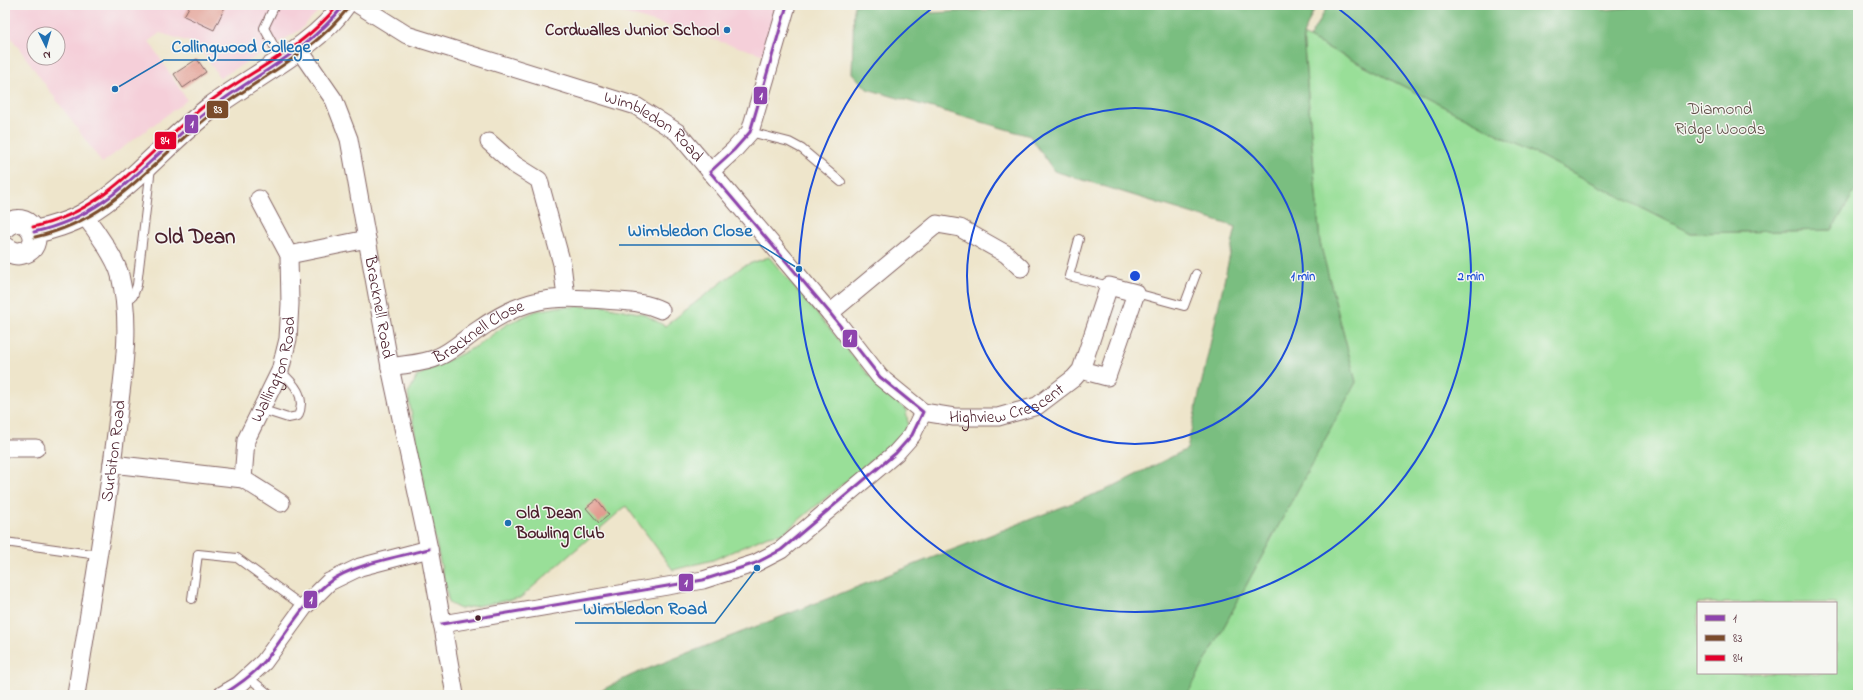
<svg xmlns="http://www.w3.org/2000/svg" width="1863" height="700" font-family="'Indie Flower',sans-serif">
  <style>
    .built { fill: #f5cfd9; fill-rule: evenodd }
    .green { fill: #99df98; stroke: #727f62; fill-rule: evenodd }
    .forest { fill: #7abe80; stroke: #626e56 }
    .building { fill: #e29b90 }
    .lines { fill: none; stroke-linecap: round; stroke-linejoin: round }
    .lane-casing { stroke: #836463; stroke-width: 10 }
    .street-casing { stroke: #836463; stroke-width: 19 }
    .secondary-casing { stroke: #836463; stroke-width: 24 }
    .lane { stroke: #fff; stroke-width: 8 }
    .street { stroke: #fff; stroke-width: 17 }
    .secondary { stroke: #fff; stroke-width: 22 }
    .bus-1-casing { stroke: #f6f6f2; stroke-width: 6 }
    .bus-2-casing { stroke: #f6f6f2; stroke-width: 6 }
    .bus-3-casing { stroke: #f6f6f2; stroke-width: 6 }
    .bus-1 { stroke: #8e44ad; stroke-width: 3 }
    .bus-2 { stroke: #7a4b2a; stroke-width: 3 }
    .bus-3 { stroke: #e4002b; stroke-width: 3 }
    .ring { fill: none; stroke: #1d4ed8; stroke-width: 2 }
    .poi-dot { fill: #1f6fb2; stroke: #f6f6f2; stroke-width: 1.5 }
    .bus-dot { fill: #4a1f2b; stroke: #f6f6f2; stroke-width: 1.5 }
    .labels { text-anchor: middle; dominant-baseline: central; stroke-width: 3; stroke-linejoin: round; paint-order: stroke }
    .poi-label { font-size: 17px; font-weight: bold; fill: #4a1f2b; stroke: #f6f6f2; text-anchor: end }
    .park-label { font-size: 17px; fill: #5e4f46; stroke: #f6f6f2 }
    .street-label { font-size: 17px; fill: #4a1f2b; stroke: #f6f6f2 }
    .district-label { font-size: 21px; font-weight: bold; fill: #4a1f2b; stroke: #f6f6f2 }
    .centre { fill: #1d4ed8; stroke: #f6f6f2; stroke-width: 2 }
    .ring-label { font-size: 12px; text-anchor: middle; font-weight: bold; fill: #1d4ed8; stroke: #f6f6f2; stroke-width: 3; stroke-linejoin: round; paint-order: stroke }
    .leader { fill: none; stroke: #1f6fb2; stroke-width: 1.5 }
    .callout-dot { fill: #1f6fb2; stroke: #f6f6f2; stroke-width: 1.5 }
    .callout-label { font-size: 18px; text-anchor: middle; font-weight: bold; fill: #1f6fb2; stroke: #f6f6f2; stroke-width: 3; stroke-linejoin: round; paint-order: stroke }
    .line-badge { stroke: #f6f6f2; stroke-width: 1.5 }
    .badge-label { font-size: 11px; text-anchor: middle; font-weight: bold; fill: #fff }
  </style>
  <rect width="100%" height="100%" fill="#f6f6f2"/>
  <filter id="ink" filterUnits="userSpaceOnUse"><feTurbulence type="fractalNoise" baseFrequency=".025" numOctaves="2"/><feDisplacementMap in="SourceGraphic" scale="8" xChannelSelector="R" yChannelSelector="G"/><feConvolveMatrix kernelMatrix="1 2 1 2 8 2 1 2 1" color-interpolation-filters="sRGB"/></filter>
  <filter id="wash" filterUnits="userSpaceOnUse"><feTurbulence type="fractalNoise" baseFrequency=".012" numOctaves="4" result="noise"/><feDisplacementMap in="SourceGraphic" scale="16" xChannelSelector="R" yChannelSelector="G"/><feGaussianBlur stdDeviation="0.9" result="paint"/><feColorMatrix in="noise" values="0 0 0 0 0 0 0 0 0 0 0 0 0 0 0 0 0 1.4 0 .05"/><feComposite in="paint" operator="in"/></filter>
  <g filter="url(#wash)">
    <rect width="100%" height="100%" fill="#eee5cb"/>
    <path class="built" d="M5,5H324L300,30L220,78L197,44L160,33L149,41L187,100L102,163L5,29ZM34,34H58V58H34Z
      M597,5H780L765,55Z"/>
    <path class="green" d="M1303,35L1691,233L1832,230L1858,185V695H1187L1356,382L1320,243ZM1698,603H1836V673H1698Z
      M769,257L879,387L906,410L908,424L901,436L782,534L768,536L713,560L673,570L626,506L520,598L460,609L449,603L429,511L408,394L417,376L477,346L507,324L536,311L558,307L604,306L644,314L665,326L743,266Z"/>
    <path class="forest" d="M854,5H930L931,13L1081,5H1316L1303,35L1320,243L1356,382L1187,695H592L632,675L1108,489L1187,449L1236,227L1054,171L1030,136L867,89L852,73Z
      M1328,5H1586L1602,10L1657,5H1858V185L1832,230L1691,233L1309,38Z"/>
    <g id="blocks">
      <path class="building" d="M190,5H226L214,30L184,16Z
        M197,59L206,72L183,88L174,74Z
        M597,499L609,515L599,523L586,508Z"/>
    </g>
  </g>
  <g filter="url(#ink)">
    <use href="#blocks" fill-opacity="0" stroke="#836463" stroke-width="1"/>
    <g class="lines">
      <defs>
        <path id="lane" d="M275,5L264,28L281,59
          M750,132L789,142L802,149L841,182
          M1079,239L1069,276L1109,286
          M1136,293L1184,306L1196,274
          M125,302L133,296L137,285L151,167
          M260,409L288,418L298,416C307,397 294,383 280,371
          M5,542L98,555
          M192,599L198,554L237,558L304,607
          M248,677L270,695"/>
        <g id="street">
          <path id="s1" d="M359,5L407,35L636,106L677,132L830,313L880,377L923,412L912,435L896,453L781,550L756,563L703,580L442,624"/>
          <path id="s2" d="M298,48L334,100L349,139L390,367L429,549L455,695"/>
          <path d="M489,142L515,165L539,180L562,264L566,297"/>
          <path d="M710,172L734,150L750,132L787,5"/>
          <path d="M289,255L367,239"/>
          <path d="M830,313L937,224L960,228L1006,254L1021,268"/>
          <path id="s3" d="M390,367C405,364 424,364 438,357C453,351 464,339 478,330C525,297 549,296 605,300C624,302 643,301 661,310"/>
          <path id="s4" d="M923,412L954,417H998L1037,406L1074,378L1081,370L1109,286L1136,293L1107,377L1081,370"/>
          <path d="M5,448H36"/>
          <path d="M112,464L243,479L281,503"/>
          <path id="s5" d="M243,479L246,440L280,371L288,339L290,304L289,255L259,199"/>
          <path id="s6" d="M76,695C90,605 106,516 117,425C123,374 132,326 120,275C116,259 95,229 84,215"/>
          <path d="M222,695L239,685L264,662L304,607L329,582L360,567L429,549"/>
        </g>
        <path id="secondary" d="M5,227C27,207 47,243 25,252C17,255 12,253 5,248
          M34,232C49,229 72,222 85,214C132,187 169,139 212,107C252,77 317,46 344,5"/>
      </defs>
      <use href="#lane" class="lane-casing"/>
      <use href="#street" class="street-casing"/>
      <use href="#secondary" class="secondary-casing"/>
      <use href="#lane" class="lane"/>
      <use href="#street" class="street"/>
      <use href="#secondary" class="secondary"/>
      <defs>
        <path id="bus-1" d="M710,172L734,150L750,132L787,5
          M34,232C116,214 150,153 213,107C258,73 309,50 344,5
          M442,624L703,580L756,563L781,550L896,453L912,435L923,412L880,377L830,313L710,172
          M222,695C237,686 253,675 265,661C286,635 302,604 328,583C349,565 402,556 429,549"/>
        <path id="bus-2" d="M35,237C116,219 153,159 214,112C260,77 312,54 348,8"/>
        <path id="bus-3" d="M33,227C111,210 148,149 208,103C252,70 303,49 338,5"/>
      </defs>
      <use href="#bus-1" class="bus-1-casing"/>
      <use href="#bus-2" class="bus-2-casing"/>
      <use href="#bus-3" class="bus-3-casing"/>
      <use href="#bus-1" class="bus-1"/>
      <use href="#bus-2" class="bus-2"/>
      <use href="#bus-3" class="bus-3"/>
    </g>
  </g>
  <g class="ring">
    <circle cx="1135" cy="276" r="168"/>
    <path d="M1335 6A336 336 0 1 1 935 6"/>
  </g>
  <g class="poi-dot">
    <circle cx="727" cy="30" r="4"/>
    <circle cx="508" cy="523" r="4"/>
  </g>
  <circle class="bus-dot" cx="478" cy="618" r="3.5"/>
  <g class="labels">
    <g class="poi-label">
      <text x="719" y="30">Cordwalles Junior School</text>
      <text x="516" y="513" text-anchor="start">Old Dean<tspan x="516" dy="20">Bowling Club</tspan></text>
    </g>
    <g class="park-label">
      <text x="1720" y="109">Diamond<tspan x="1720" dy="20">Ridge Woods</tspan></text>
    </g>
    <g class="street-label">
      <text stroke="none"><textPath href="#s1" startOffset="322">Wimbledon Road</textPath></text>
      <text stroke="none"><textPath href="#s2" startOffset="276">Bracknell Road</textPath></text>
      <text stroke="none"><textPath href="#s3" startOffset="97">Bracknell Close</textPath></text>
      <text stroke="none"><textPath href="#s5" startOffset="116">Wallington Road</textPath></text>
      <text stroke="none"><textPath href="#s4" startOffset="87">Highview Crescent</textPath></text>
      <text stroke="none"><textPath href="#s6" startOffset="247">Surbiton Road</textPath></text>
    </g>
    <g class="district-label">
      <text x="195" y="238">Old Dean</text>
    </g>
  </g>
  <circle cx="1135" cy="276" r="6" class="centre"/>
  <g class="ring-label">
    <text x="1303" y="280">1 min</text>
    <text x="1471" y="280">2 min</text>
  </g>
  <path class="leader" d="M115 89L164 60H319M799 269L760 245H619M757 568L715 623H575"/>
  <g class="callout-dot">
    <circle cx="115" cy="89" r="4"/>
    <circle cx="799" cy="269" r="4"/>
    <circle cx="757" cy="568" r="4"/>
  </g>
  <g class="callout-label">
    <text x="241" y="52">Collingwood College</text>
    <text x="690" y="236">Wimbledon Close</text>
    <text x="645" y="614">Wimbledon Road</text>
  </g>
  <g class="line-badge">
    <rect x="753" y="86" width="15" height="19" rx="4" fill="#8e44ad"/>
    <rect x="206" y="100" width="23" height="19" rx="4" fill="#7a4b2a"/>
    <rect x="184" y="114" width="15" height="20" rx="4" fill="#8e44ad"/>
    <rect x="154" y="131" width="23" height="19" rx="4" fill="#e4002b"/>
    <rect x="842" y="329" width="16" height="19" rx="4" fill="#8e44ad"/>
    <rect x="678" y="573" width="16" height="19" rx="4" fill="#8e44ad"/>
    <rect x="303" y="590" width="15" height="19" rx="4" fill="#8e44ad"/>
  </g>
  <g class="badge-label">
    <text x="761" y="100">1</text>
    <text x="218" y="113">83</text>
    <text x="192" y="128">1</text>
    <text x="165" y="144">84</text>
    <text x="850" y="342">1</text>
    <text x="686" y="587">1</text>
    <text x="311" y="604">1</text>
  </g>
  <rect width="1863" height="700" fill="none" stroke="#f6f6f2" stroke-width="20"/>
  <rect x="1697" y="602" width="140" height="72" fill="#f6f6f2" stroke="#b1a0a2"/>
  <rect x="1705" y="615" width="20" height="6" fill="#8e44ad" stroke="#b1a0a2"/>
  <text x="1733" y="622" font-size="12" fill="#4a1f2b">1</text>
  <rect x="1705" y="635" width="20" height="6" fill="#7a4b2a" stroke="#b1a0a2"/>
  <text x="1733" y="642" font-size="12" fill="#4a1f2b">83</text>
  <rect x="1705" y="655" width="20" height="6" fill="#e4002b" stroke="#b1a0a2"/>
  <text x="1733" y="662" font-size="12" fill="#4a1f2b">84</text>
  <g transform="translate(46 46) rotate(175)"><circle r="19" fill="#f6f6f2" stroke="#b1a0a2"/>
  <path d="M0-3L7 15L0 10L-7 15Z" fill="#1f6fb2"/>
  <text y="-6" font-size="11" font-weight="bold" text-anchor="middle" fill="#4a1f2b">N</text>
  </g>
</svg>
